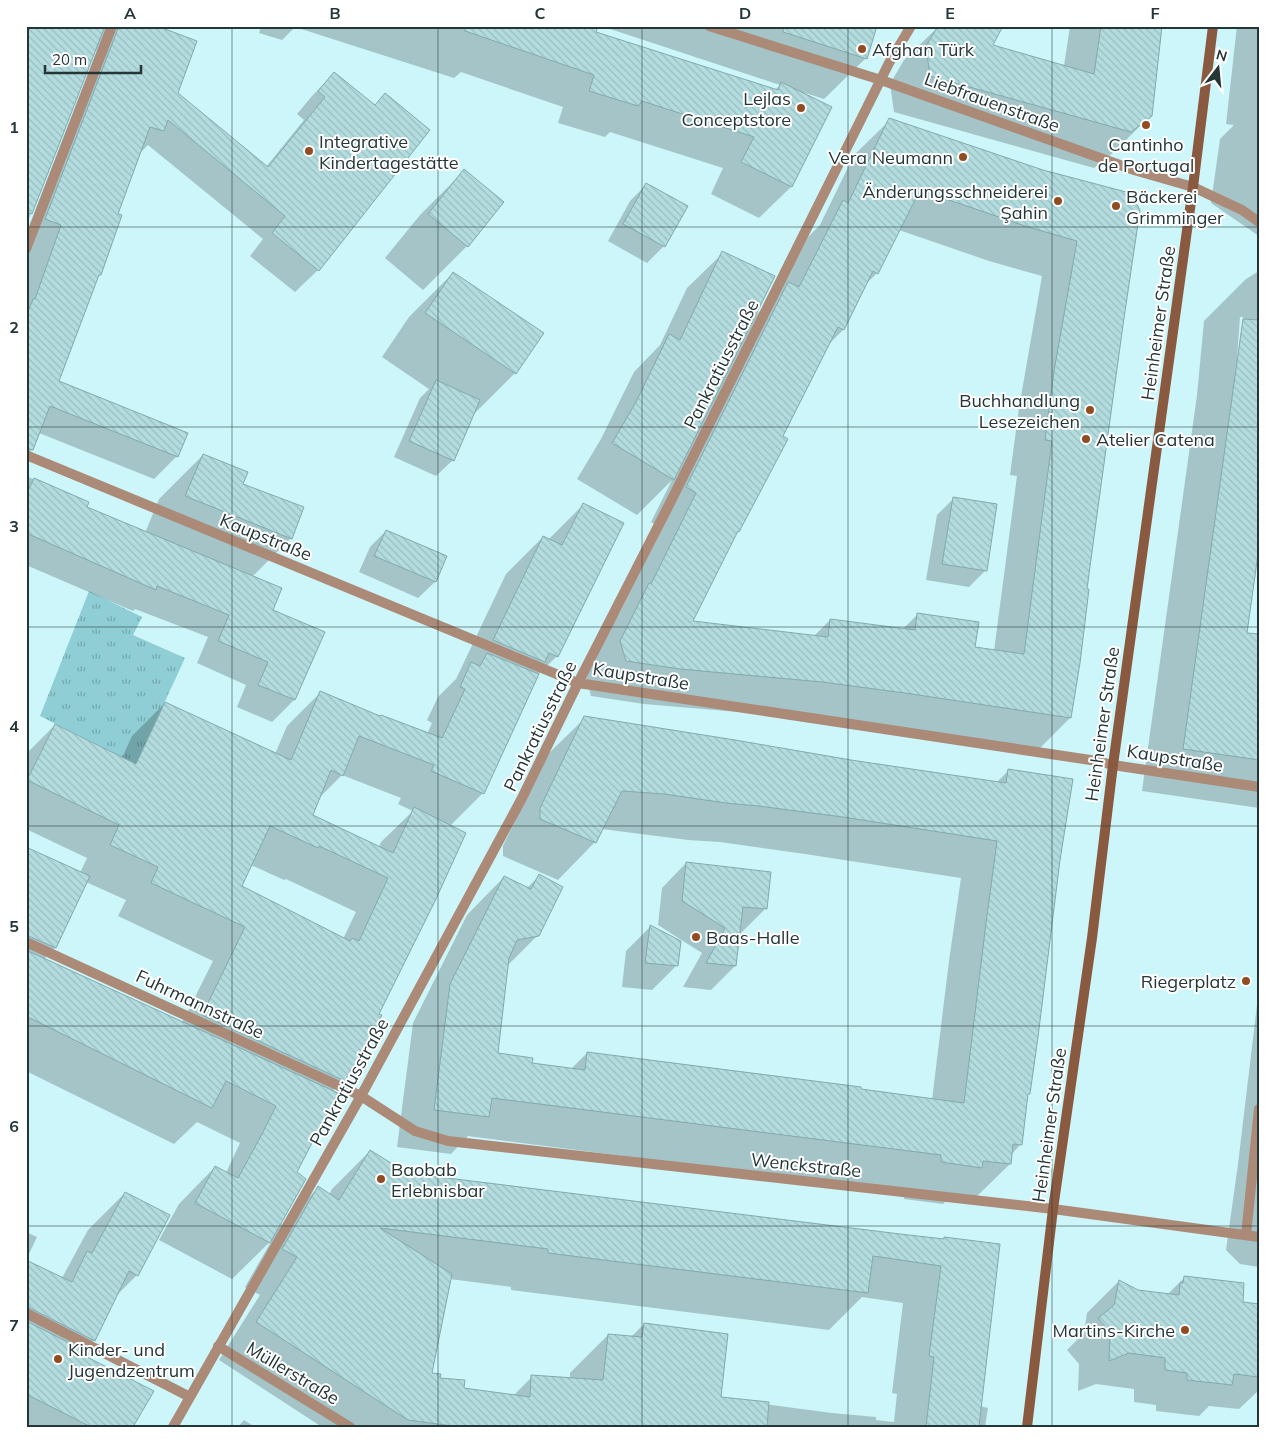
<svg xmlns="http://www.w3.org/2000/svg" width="1285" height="1453" font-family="Mulish,sans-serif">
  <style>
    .park { fill: url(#park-tufts) }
    .shadow { fill: #0003; fill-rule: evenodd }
    .building { fill: url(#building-back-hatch); stroke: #82aaad; fill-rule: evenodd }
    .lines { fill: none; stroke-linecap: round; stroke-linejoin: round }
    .street { stroke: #ab8a78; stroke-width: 10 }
    .secondary { stroke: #895a40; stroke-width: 10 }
    .grid { fill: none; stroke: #253637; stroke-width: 1; stroke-opacity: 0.55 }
    .poi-dot { fill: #914c22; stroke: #fff; stroke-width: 2 }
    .labels { text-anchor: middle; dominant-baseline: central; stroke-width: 4; stroke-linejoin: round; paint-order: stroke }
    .poi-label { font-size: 18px; fill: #253637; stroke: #fff; text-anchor: start }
    .street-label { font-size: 18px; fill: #253637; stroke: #fff }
    .neatline { fill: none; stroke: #253637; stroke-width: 2 }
    .grid-label { font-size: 16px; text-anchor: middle; font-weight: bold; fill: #253637 }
  </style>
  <defs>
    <pattern id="park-tufts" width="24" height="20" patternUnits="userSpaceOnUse" patternTransform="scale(1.25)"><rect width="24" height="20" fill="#8eced4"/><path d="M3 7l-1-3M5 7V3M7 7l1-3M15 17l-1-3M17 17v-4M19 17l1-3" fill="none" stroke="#74a8ad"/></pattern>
    <pattern id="building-back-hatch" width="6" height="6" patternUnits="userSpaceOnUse" patternTransform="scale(1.25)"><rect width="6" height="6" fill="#b3dcdf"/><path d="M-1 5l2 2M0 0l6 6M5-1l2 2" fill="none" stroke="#9abdc0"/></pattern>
  </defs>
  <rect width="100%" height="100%" fill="#cdf6fa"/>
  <path class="park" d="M89,591L142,617L133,635L185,658L136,764L40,716Z"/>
  <path class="shadow" d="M33,26H153L176,93L266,167L304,120L297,114L312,96L334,74L318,270L295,292L250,256L263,239L148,145L140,153L117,214L100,275L97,277L58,382L177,456L154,479L39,433L32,450L26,456V234L96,52L97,44L26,226V46Z
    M261,26H584L594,33L775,90L780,85L601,26H876L866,58L824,99L805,93V95L830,107L791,187L759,218L711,194L723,168L610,132L605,137L558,123L563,107L461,72L454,78L295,27L282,40L259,33Z
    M939,26L991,46L1064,66L1070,26H1160L1151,115L1114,152L1094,168L894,112L890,84L904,60Z
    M1237,26H1259V236L1211,203L1220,139L1234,125L1226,124Z
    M890,120L1042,171L1121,325L1070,718L1035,753L786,716L644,704L591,696L586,677L614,620L619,614L662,529L651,522L672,480L637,515L577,479L601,439L634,372L660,345L687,288L723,253L754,317L780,291L808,237L820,225L854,155ZM899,230L989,261L1042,276L1019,408L1010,475L1017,476L994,651L974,648L918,614L902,630L830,620L814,636L691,622L734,536L738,531L786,439L782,437L828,345L843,330L865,285L877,273Z
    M464,171L467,246L423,290L385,258L420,215Z
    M646,185L686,207L664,246L647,263L608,241L630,201Z
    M1259,271V538L1237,695L1259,699V808L1142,791L1197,395L1204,321L1246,279ZM1240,317H1243L1239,359H1237Z
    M453,273L515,373L472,416L453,460L436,476L394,457L420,398L429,389L382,357L409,317Z
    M203,455L241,484L291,538L252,577L272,611L294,700L272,722L237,707L246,685L197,663L208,637L135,609L133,611L26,565V476L87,503L85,508L145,533L159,499Z
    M953,499L986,570L969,587L926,580L937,515Z
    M583,505L622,524L557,656L536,677L483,793L450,826L378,1014L354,1067L332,1092L295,1173L278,1228L318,1188L329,1195L332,1189L370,1151L407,1174L943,1240L944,1238L980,1406L988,1408L985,1427H322L219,1360L260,1295L245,1287L272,1240L232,1279L159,1240L179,1204L215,1167L226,1173L240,1143L197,1122L174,1144L26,1071V848L80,873L87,858L26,829V754L55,725L122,758L132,736L165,703L275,754L287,726L320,693L380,717L427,734L432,723L427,720L438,697L456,679L506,574L543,537L548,540ZM342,775L401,798L398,804L413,811L381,842L379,847L311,815L318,799ZM251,865L284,880L286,879L356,912L343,939L240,887ZM86,882L126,900L118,916L213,961L182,1023L44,959L55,948ZM450,1279L511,1287V1290L829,1330L862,1297L903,1303L892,1393L897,1394L894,1422L876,1420V1417L832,1413L720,1398L644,1324L631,1337L608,1335L570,1373V1379L532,1377L513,1396L463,1390L431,1374Z
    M386,531L446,557L435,582L418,598L359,572L370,547Z
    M585,718L851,761L996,783L1009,770L1059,860L1021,1144L1011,1155L1010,1164L972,1201L949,1198L943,1204L904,1199L905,1192L468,1136L451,1154L397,1147L413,1023L467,915L504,877L527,888L539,876L538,935L506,967L496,1054L531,1064L571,1069L587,1053L932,1100L949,961L961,878L805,854L720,842L688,840L602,829L595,842L558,880L503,856V846L547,755Z
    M686,863L765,909L741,933H739L735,966L711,990L683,987L702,953L658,925L662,888Z
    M650,927L676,966L652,990L622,987L626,951Z
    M1259,988V1267L1240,1264L1226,1250L1238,1164Z
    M125,1193L137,1275L115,1297L94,1340L83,1351L85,1358L131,1427H26V1261L62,1278L88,1230Z
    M26,1232L37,1237L26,1260Z
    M1185,1277L1241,1303L1259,1305V1390L1239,1409L1209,1406L1199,1416L1156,1411V1405L1134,1402V1389L1096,1384L1078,1391L1079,1364L1067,1350L1084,1333L1087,1313L1119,1281L1138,1291L1168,1294Z
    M244,1420L255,1427H238Z"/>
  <path class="building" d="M26,26H105L32,214L26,212Z
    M119,26H157L197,41L178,93L268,167L325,97L318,91L334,72L375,105L385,93L430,130L319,271L272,233L285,216L168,120L164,131L150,127L118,214L122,215L101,275H99L59,381L188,433L178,457L50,406L33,450L26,448V317L33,299H35L61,225L45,219Z
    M465,26H598L596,32L778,90L781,82L832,107L792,187L741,162L754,137L642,101L638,106L589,91L594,75L465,31Z
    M784,26H877L867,59L783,32Z
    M938,26H1003L993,45L1094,74L1101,26H1162L1152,116L1131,132L930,76L926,46Z
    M889,118L1043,170L1130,193L1140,210L1123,325L1096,522L1087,589H1089L1080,663L1071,718L905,693L822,682L680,669L626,661L620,641L649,583L651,584L696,493L686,487L788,282L799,287L843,200L848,203ZM920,190L1025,226L1077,241L1054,371L1045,440L1052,441L1024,654L975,647L979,622L917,613L915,630L830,619L828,637L693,621L738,531L739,532L788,439L783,436L838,327L844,330L873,271L878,274Z
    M464,169L504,202L468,247L428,214Z
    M646,183L688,206L665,247L623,224Z
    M722,251L775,276L674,480L612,443L636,402L669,334L680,340Z
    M453,272L544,333L516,374L425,313Z
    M1243,319L1259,320V547L1247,633L1259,634V760L1183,749Z
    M436,380L480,400L454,461L409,441Z
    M203,454L248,472L243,484L304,507L292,539L185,496Z
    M34,478L89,502L87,507L282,588L273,610L325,632L295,700L258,685L268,662L218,641L229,615L157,586L156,590L26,533V495Z
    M953,497L997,504L987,571L942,564Z
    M583,503L624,523L558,657L549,653L545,662L493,640L543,536L562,545Z
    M386,530L447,556L436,582L374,556Z
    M487,653L539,674L484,794L431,771L434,765L359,736L343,776L331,770L313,815L393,853L414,807L466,833L436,899L379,1014L382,1015L355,1068L352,1067L345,1081L202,1015L245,927L151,883L158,867L110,845L119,825L27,780L55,724L136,764L165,702L291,760L320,691L380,716L381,715L442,738L465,689L460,687L471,662L480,666ZM270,826L318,848L319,846L388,878L359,941L352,938L350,941L242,886Z
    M584,716L735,740L851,760L1006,783L1008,769L1073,779L1060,860L1038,1037L1030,1094H1028L1022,1145L1013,1144L1011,1164L983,1161L982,1168L941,1162V1155L492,1098L489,1117L434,1110L450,984L504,876L531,889L539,874L563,887L539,936L517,940L509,958L498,1053L533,1058L532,1063L585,1070L587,1052L861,1087V1089L964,1103L986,923L997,841L843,817L758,806L726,803L664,794L622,791L596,843L540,819V808Z
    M26,847L90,876L56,948L26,935Z
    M686,862L771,872L767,909L743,907L736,966L706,963L725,928L682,901Z
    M650,925L681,941L678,966L645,963Z
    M26,950L338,1093L297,1172L306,1179L270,1243L195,1203L215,1166L238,1178L262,1134L276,1106L226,1081L212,1108L26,1016Z
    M370,1150L407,1173L900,1234L944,1239V1237L1000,1244L979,1427H926L934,1357L929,1356L941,1266L873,1256L868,1293L548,1253V1249L380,1228L452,1274L432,1373L441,1374L440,1378L465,1380L464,1388L530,1397L531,1375L603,1380L608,1334L642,1337L644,1323L728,1334L721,1397L769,1402L767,1427H460L408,1420L256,1322L297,1257L282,1249L318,1186L339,1200Z
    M125,1192L170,1215L138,1276L129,1271L95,1341L26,1306V1260L72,1282L87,1251L92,1253Z
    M1184,1276L1244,1283L1243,1302L1259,1304V1377L1234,1374L1232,1385L1187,1380V1373L1165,1370V1358L1129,1353L1109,1361L1110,1332L1098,1318L1114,1305L1119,1280L1138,1290L1179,1295L1180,1283H1183Z
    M26,1321L89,1353L87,1357L154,1391L133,1427H91L26,1394Z"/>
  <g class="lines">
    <path class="street" d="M709,26L881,80L1134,170L1193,187L1242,210L1259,222
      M26,249L112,26
      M26,455L578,683L1097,761L1113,765L1259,787
      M26,942L361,1096L415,1131L448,1141L1053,1209L1259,1237
      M1246,1235L1259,1109
      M26,1313L190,1397
      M218,1346L350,1427
      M173,1427L361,1096L522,798L578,683L671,501L889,63L911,26"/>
    <path class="secondary" d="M1027,1427L1053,1209L1092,938L1113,765L1193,187L1213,26"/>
  </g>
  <path class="grid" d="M232,26V1427M438,26V1427M642,26V1427M848,26V1427M1052,26V1427M26,227H1259M26,427H1259M26,627H1259M26,826H1259M26,1026H1259M26,1226H1259"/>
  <g class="poi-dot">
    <circle cx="862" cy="49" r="5"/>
    <circle cx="801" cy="108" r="5"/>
    <circle cx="1146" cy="125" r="5"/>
    <circle cx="309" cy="151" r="5"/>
    <circle cx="963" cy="157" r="5"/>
    <circle cx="1058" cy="201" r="5"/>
    <circle cx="1116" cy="206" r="5"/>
    <circle cx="1090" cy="410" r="5"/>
    <circle cx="1086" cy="439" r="5"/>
    <circle cx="696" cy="937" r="5"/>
    <circle cx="1246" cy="981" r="5"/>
    <circle cx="381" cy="1179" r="5"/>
    <circle cx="1185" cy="1330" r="5"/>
    <circle cx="58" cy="1359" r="5"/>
  </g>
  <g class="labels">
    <g class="poi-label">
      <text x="872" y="49">Afghan Türk</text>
      <text x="791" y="98" text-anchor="end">Lejlas<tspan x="791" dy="21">Conceptstore</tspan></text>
      <text x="319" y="141">Integrative<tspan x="319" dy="21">Kindertagestätte</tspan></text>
      <text x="1146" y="144" text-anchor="middle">Cantinho<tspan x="1146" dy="21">de Portugal</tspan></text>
      <text x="953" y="157" text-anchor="end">Vera Neumann</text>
      <text x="1048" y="191" text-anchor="end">Änderungsschneiderei<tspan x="1048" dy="21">Şahin</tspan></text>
      <text x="1126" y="196">Bäckerei<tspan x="1126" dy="21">Grimminger</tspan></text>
      <text x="1080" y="400" text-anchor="end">Buchhandlung<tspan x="1080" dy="21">Lesezeichen</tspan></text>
      <text x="1096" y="439">Atelier Catena</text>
      <text x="706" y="937">Baas-Halle</text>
      <text x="1236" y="981" text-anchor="end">Riegerplatz</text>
      <text x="391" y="1169">Baobab<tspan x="391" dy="21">Erlebnisbar</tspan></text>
      <text x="1175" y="1330" text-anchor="end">Martins-Kirche</text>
      <text x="68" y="1349">Kinder- und<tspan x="68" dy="21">Jugendzentrum</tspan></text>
    </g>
    <g class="street-label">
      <text transform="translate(992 102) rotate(20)">Liebfrauenstraße</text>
      <text transform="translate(1158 323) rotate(-82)">Heinheimer Straße</text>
      <text transform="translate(721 364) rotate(-63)">Pankratiusstraße</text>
      <text transform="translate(266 537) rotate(22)">Kaupstraße</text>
      <text transform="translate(641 676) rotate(9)">Kaupstraße</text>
      <text transform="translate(1102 724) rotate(-82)">Heinheimer Straße</text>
      <text transform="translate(540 726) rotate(-64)">Pankratiusstraße</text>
      <text transform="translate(1175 758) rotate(9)">Kaupstraße</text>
      <text transform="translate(200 1004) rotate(25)">Fuhrmannstraße</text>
      <text transform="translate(349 1082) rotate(-61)">Pankratiusstraße</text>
      <text transform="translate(1049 1125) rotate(-82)">Heinheimer Straße</text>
      <text transform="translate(806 1165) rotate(6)">Wenckstraße</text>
      <text transform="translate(293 1373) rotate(31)">Müllerstraße</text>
    </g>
  </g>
  <rect width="1285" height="1453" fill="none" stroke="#ffffff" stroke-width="55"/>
  <g transform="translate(1218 68) rotate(16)" stroke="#ffffff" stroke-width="4" paint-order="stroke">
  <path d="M0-4L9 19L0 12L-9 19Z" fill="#253637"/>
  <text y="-8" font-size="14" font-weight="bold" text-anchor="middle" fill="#253637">N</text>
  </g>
  <path d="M45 65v8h96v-8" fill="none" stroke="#253637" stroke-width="2.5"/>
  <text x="52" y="65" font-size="15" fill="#253637" stroke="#ffffff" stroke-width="4" paint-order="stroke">20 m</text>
  <rect x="28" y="28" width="1230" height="1398" class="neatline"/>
  <g class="grid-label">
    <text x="130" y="19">A</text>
    <text x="335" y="19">B</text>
    <text x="540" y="19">C</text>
    <text x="745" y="19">D</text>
    <text x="950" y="19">E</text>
    <text x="1155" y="19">F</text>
    <text x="14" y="133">1</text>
    <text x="14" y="333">2</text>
    <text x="14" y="532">3</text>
    <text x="14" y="732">4</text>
    <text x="14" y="932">5</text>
    <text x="14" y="1132">6</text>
    <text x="14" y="1331">7</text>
  </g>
</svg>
